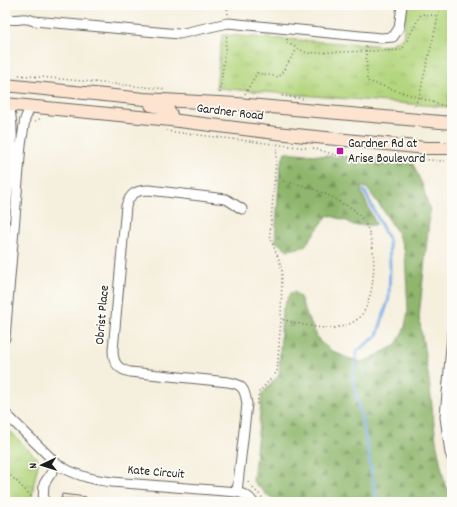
<svg xmlns="http://www.w3.org/2000/svg" width="457" height="507" font-family="Dekko,sans-serif">
  <style>
    .forest { fill: url(#forest-firs); stroke: #556944 }
    .park { fill: url(#park-tufts); stroke: #68784c }
    .lines { fill: none; stroke-linecap: round; stroke-linejoin: round }
    .stream { stroke: #7cace6; stroke-width: 3 }
    .building { fill: #e5a581 }
    .street-casing { stroke: #686660; stroke-width: 11 }
    .secondary-casing { stroke: #686660; stroke-width: 14 }
    .path { stroke: #686660; stroke-width: 1.5; stroke-dasharray: 1 3; stroke-linecap: butt }
    .street { stroke: #fff; stroke-width: 9 }
    .secondary { stroke: #fde4d1; stroke-width: 12 }
    .poi-dot { fill: #b5179e; stroke: #fdfcf7; stroke-width: 1.5 }
    .labels { text-anchor: middle; dominant-baseline: central; stroke-width: 3.5; stroke-linejoin: round; paint-order: stroke }
    .street-label { font-size: 13px; fill: #1c1c1c; stroke: #fdfcf7 }
    .poi-label { font-size: 13px; fill: #1c1c1c; stroke: #fdfcf7; text-anchor: start }
  </style>
  <defs>
    <pattern id="forest-firs" width="22" height="20" patternUnits="userSpaceOnUse"><rect width="22" height="20" fill="#8eb66c"/><path d="M5 1l3.5 6h-7zM16 11l3.5 6h-7z" fill="#739358"/></pattern>
    <pattern id="park-tufts" width="24" height="20" patternUnits="userSpaceOnUse"><rect width="24" height="20" fill="#b3d57d"/><path d="M3 7l-1-3M5 7V3M7 7l1-3M15 17l-1-3M17 17v-4M19 17l1-3" fill="none" stroke="#99b66b"/></pattern>
  </defs>
  <rect width="100%" height="100%" fill="#fdfcf7"/>
  <filter id="ink" filterUnits="userSpaceOnUse"><feTurbulence type="fractalNoise" baseFrequency=".025" numOctaves="2"/><feDisplacementMap in="SourceGraphic" scale="8" xChannelSelector="R" yChannelSelector="G"/><feConvolveMatrix kernelMatrix="1 2 1 2 8 2 1 2 1" color-interpolation-filters="sRGB"/></filter>
  <filter id="wash" filterUnits="userSpaceOnUse"><feTurbulence type="fractalNoise" baseFrequency=".012" numOctaves="4" result="noise"/><feDisplacementMap in="SourceGraphic" scale="16" xChannelSelector="R" yChannelSelector="G"/><feGaussianBlur stdDeviation="0.9" result="paint"/><feColorMatrix in="noise" values="0 0 0 0 0 0 0 0 0 0 0 0 0 0 0 0 0 1.4 0 .05"/><feComposite in="paint" operator="in"/></filter>
  <g filter="url(#wash)">
    <rect width="100%" height="100%" fill="#f5efdd"/>
    <path class="forest" d="M285,152L413,164L422,184L430,211L419,317L429,380L436,441L445,486L452,494V502H274L253,481L262,394L279,375L282,311L290,293L295,292L300,297L307,316L320,342L332,351L347,358L362,362L372,358L396,345L405,327L408,311L405,252L397,232L381,207L366,187H361L362,193L376,224L372,225H352L347,221L328,215L304,247L288,250L275,241L280,167Z"/>
    <path class="park" d="M407,5H452V79L448,107L216,88L222,35L387,46L403,38Z
      M5,426L39,460L34,483L31,502H5Z"/>
    <g class="lines">
      <path class="stream" d="M364,190L389,241L390,266L389,298L377,336L357,351L353,381L363,425L377,502"/>
    </g>
    <g id="blocks">
      <path class="building" d="M62,494L86,497V502H61Z"/>
    </g>
  </g>
  <g filter="url(#ink)">
    <use href="#blocks" fill-opacity="0" stroke="#686660" stroke-width="1"/>
    <g class="lines">
      <defs>
        <path id="street" d="M5,18C17,23 22,15 34,21L179,34L228,23L381,38L393,37L399,28L402,5
          M5,218C8,184 17,137 9,105
          M452,335L445,417L450,453L452,458
          M5,338L21,145L25,119L31,106
          M5,413L57,464C74,475 92,480 112,482L237,492C244,494 249,496 253,502
          M237,492L247,404C245,390 243,384 228,382L130,372C117,369 113,362 113,350L126,206C130,193 137,190 149,190L226,199L242,209
          M43,502L44,484L57,464"/>
        <path id="secondary" d="M5,85L144,99L237,104L452,123
          M5,104L171,120L276,133L426,148H452
          M151,105C161,107 173,107 171,120"/>
      </defs>
      <use href="#street" class="street-casing"/>
      <use href="#secondary" class="secondary-casing"/>
      <path class="path" d="M227,5L228,15
        M287,39V43L307,53L402,50L421,14L438,16
        M366,46L367,81L451,108
        M19,75L166,89
        M220,93L227,33
        M245,94L257,73L279,77L297,49
        M282,96L306,99
        M413,109L419,97L441,5
        M449,113L452,106
        M35,121L42,118
        M166,131L307,148
        M313,148L339,156L357,158H405L444,161L445,158
        M275,180C299,183 322,190 343,204C348,206 353,208 356,212C365,220 370,232 372,244C376,263 374,310 355,321C331,335 306,325 281,319
        M257,404L259,392L277,372L281,319L282,271C280,258 272,247 270,234L277,146
        M5,470L34,499
        M248,482C251,488 260,493 265,502"/>
      <use href="#street" class="street"/>
      <use href="#secondary" class="secondary"/>
    </g>
  </g>
  <rect class="poi-dot" x="336" y="147" width="8" height="8" rx="2"/>
  <g class="labels">
    <g class="street-label">
      <text transform="translate(230 113) rotate(7)">Gardner Road</text>
      <text transform="translate(103 315) rotate(-85)">Obrist Place</text>
      <text transform="translate(156 473) rotate(5)">Kate Circuit</text>
    </g>
    <g class="poi-label">
      <text x="348" y="144">Gardner Rd at<tspan x="348" dy="15">Arise Boulevard</tspan></text>
    </g>
  </g>
  <rect width="457" height="507" fill="none" stroke="#fdfcf7" stroke-width="20"/>
  <g transform="translate(42 465) rotate(266)" stroke="#fdfcf7" stroke-width="3" paint-order="stroke">
  <path d="M0-3L7 15L0 10L-7 15Z" fill="#1c1c1c"/>
  <text y="-6" font-size="11" font-weight="bold" text-anchor="middle" fill="#1c1c1c">N</text>
  </g>
</svg>
